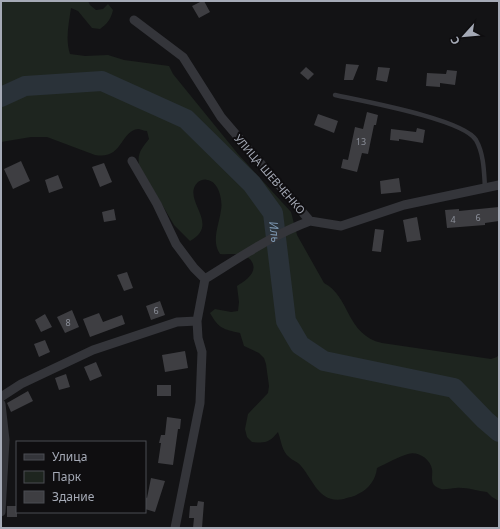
<svg xmlns="http://www.w3.org/2000/svg" width="500" height="529" font-family="'Noto Sans',sans-serif">
  <style>
    .green { fill: #1e251f }
    .lines { fill: none; stroke-linecap: round; stroke-linejoin: round }
    .river { stroke: #2a3239; stroke-width: 20 }
    .building { fill: #3e3e42 }
    .service { stroke: #34353a; stroke-width: 4.5 }
    .minor { stroke: #34353a; stroke-width: 9 }
    .labels { text-anchor: middle; dominant-baseline: central; stroke-width: 4; stroke-linejoin: round; paint-order: stroke }
    .number-label { font-size: 9px; fill: #8b8f99 }
    .street-label { font-size: 11px; fill: #a5aab6; stroke: #0f0e10 }
    .water-label { font-size: 12px; font-style: italic; fill: #7c97b1; stroke: #0f0e10 }
  </style>
  <rect width="100%" height="100%" fill="#131315"/>
  <path class="green" d="M1,1H88L90,5L96,10L103,9L108,4L113,10C111,19 107,24 100,29L92,28L78,11L71,8C69,23 65,39 70,54L85,56L108,55L124,60L169,66L173,74L238,154L291,212L297,235L324,283C350,296 346,335 382,343L491,359L497,357L499,354V501L492,497L487,492C477,491 466,487 456,488C448,488 443,492 435,486C430,481 433,475 432,469C430,459 418,451 408,454C398,457 387,463 377,468C376,479 369,489 358,494C354,497 349,497 344,499C319,504 314,481 301,466C297,461 293,461 289,457C282,452 281,440 278,432C269,443 266,443 252,442L247,437L245,429L248,414L268,393L269,386L266,364L264,358L259,353L244,346L240,333C223,329 219,329 210,313L215,309L231,312L238,311L239,302L237,286C245,281 258,273 252,262C250,258 246,256 242,255C235,253 227,255 220,254C211,241 219,225 221,210C223,201 219,181 207,180C204,179 201,180 198,182C180,199 222,224 190,241L174,225L139,165C137,153 142,148 149,139L147,131C144,131 140,129 138,129C120,131 123,160 95,155L47,137H31L1,142Z"/>
  <g class="lines">
    <path class="river" id="s1" d="M1,97L25,86L102,81L186,119L252,184L273,213L286,321L300,345L324,361L454,388L485,420L499,432"/>
  </g>
  <path class="building" d="M202,1H204L210,12L199,18L192,6Z
    M346,64L359,65L353,80H344Z
    M306,67L314,74L308,80L300,73Z
    M378,67L390,68L387,82L376,80Z
    M447,70L457,71L455,85L440,83V87L426,86L427,73L446,74Z
    M367,112L378,115L376,125H374L368,154L362,153L357,172L341,168L343,159L348,160L355,127L363,129Z
    M318,114L338,121L334,133L314,125Z
    M417,128L425,130L423,143L399,139V141L390,140L391,129L416,132Z
    M21,161L30,181L13,189L4,169Z
    M104,163L112,182L100,187L92,167Z
    M58,175L63,188L49,193L45,180Z
    M399,178L401,192L381,194L380,181Z
    M499,207V221L485,223V225L447,228L445,210L459,209V211Z
    M114,209L116,220L104,222L102,212Z
    M417,217L421,240L407,242L403,220Z
    M375,229L384,230L381,252L372,251Z
    M127,272L133,288L124,291L117,275Z
    M160,301L165,315L151,320L146,306Z
    M72,310L79,327L65,333L57,317Z
    M99,313L103,322L122,315L125,324L90,337L83,319Z
    M45,314L52,327L41,332L35,320Z
    M45,340L50,352L39,357L34,344Z
    M185,351L188,368L165,372L162,355Z
    M96,362L102,376L90,381L84,367Z
    M66,374L70,387L59,390L55,378Z
    M157,385H171V396H157Z
    M28,391L33,401L11,412L7,403Z
    M167,417L181,419L180,429H178L173,465L158,463L161,443H159L161,435H165Z
    M151,478L165,481L155,512L145,509V497L147,498Z
    M198,501L204,502L202,528H193L194,518H189L190,506H197Z
    M7,506H17V517H7Z"/>
  <g class="lines">
    <path class="service" d="M335,95C362,101 463,119 476,140C484,154 484,172 485,188"/>
    <path class="minor" d="M134,20L183,57L221,117L310,221L341,226L404,205L499,185
      M132,161L157,204L176,244L194,268L205,279L197,321L198,338L202,352L200,403L175,528
      M205,279C239,258 272,235 310,221
      M1,397L21,384L93,350L177,322L197,321
      M1,404L5,440L1,512"/>
  </g>
  <g class="labels">
    <g class="number-label">
      <text x="361" y="141">13</text>
      <text x="478" y="217">6</text>
      <text x="453" y="219">4</text>
      <text x="156" y="310">6</text>
      <text x="68" y="322">8</text>
    </g>
    <g class="street-label">
      <text transform="translate(270 174) rotate(49)">УЛИЦА ШЕВЧЕНКО</text>
    </g>
    <g class="water-label">
      <text stroke="none"><textPath href="#s1" startOffset="343">Иль</textPath></text>
    </g>
  </g>
  <rect width="500" height="529" fill="none" stroke="#a5aab6" stroke-width="4"/>
  <rect x="16" y="441" width="130" height="72" fill="#0f0e10" stroke="#4b4c52"/>
  <rect x="24" y="454" width="20" height="6" fill="#34353a" stroke="#4b4c52"/>
  <text x="52" y="461" font-size="12" fill="#a5aab6">Улица</text>
  <rect x="24" y="471" width="20" height="12" fill="#1e251f" stroke="#4b4c52"/>
  <text x="52" y="481" font-size="12" fill="#a5aab6">Парк</text>
  <rect x="24" y="491" width="20" height="12" fill="#3e3e42" stroke="#4b4c52"/>
  <text x="52" y="501" font-size="12" fill="#a5aab6">Здание</text>
  <g transform="translate(464 36) rotate(243)" stroke="#0f0e10" stroke-width="3" paint-order="stroke">
  <path d="M0-3L7 15L0 10L-7 15Z" fill="#a5aab6"/>
  <text y="-6" font-size="11" font-weight="bold" text-anchor="middle" fill="#a5aab6">С</text>
  </g>
</svg>
